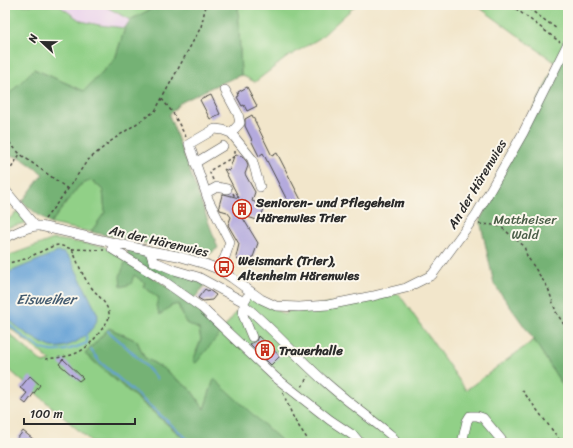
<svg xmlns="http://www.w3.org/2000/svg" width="573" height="448" font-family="Sriracha,sans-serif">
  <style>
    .built { fill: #ead1ec }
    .green { fill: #91d087; stroke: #5e7e59 }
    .forest { fill: #74b274; stroke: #506e50 }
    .water { fill: #64a0d5; stroke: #486680 }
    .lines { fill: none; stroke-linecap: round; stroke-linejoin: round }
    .stream { stroke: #64a0d5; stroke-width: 2 }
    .building { fill: #b4aadd }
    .minor-casing { stroke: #494743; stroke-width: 10 }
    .path { stroke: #494743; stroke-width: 1.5; stroke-dasharray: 3 3; stroke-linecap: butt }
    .minor { stroke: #fff; stroke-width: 9 }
    .labels { text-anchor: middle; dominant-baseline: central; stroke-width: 4; stroke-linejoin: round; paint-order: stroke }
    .street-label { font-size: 13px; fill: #2b2b2b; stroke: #fbf7ec }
    .poi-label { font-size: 13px; font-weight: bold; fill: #2b2b2b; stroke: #fbf7ec; text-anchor: start }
    .park-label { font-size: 13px; fill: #4a5d47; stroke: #fbf7ec }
    .water-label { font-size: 14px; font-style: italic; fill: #425a6f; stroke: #fbf7ec }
  </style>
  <rect width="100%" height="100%" fill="#fbf7ec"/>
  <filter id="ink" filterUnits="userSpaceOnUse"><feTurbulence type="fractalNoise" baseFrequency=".025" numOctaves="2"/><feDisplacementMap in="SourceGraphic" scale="8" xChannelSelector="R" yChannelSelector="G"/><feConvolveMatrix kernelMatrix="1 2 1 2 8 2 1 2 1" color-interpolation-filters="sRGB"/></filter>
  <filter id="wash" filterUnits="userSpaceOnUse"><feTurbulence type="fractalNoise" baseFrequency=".012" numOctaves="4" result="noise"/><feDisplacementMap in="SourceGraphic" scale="16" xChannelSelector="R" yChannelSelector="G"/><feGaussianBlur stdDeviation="0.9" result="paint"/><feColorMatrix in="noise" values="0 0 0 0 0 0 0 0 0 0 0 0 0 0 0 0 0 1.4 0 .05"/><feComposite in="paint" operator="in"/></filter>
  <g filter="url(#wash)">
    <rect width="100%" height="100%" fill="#f2e6cb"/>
    <path class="built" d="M58,5H159L130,20L125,28L99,25L81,21Z"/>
    <path class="green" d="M5,5H58L81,21L99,25L125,28L115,59L84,91L34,69L5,98Z
      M103,5H159L130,20Z
      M238,5H356L320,38L286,58L255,82L241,75Z
      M476,5H568V39L556,63Z
      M91,180L103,190L105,212L91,232L50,224L79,186Z
      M20,209L26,220L25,223L9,227L5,230V223Z
      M54,239L103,246L126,260L134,274L145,283L143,286L159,298L160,314L171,306L177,303L186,323L199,329L201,340L196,352L224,328L241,306L251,295L285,315L289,310L399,294L466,390L534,340L568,394V443H284L214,380L204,409L191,390L164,369L144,357L137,341L109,328L85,354L189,443H93L5,366V330L43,363L51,361L5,324V257Z"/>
    <path class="forest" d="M159,5H238L241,75L212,87L180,103L169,115L218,248L207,256L91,232L105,212L103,190L91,180L79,186L50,224L22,202L43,174L21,158L10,155L5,151V98L34,69L84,91L115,59L125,28L130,20Z
      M568,39V394L534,340L494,284L480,220Z
      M128,249L148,253L150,262L206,283L194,299L127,256Z
      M126,260L187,299L223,330L196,363L193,361L201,340L199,329L186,323L178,304L171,306L160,315L156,306L159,298L143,286L145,283L134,275L131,284L121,287L120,276Z
      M109,328L137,341L144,357L164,369L191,390L204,409L214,379L284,443H190L85,354Z"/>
    <path class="water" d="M58,252L64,253L71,260L98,315C97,324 91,331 83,337C75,344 62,349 51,347C48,346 45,344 42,343C28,335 16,327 5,315V274Z"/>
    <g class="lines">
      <path class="stream" d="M5,320C14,329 34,347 46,350C59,354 75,348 87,343L86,335
        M108,331C126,346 142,360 157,379
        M91,350L99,361L192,443"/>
    </g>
    <g id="blocks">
      <path class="building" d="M247,87L257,106L247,111L244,105L242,106L237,97L239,96L238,92Z
        M211,95L220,114L210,119L200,100Z
        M252,115L272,156L277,153L301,200L298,202L299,204L293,207L292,204L290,206L263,153L259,156L251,140H252L245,126V119Z
        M237,155L242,156L247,162L248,166L245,174L255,192L252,201L262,205L264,208L261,218L257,220L241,215L258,243L252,260L248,263L238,260L236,257L239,244L228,225L231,217L227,212L220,210L219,206L222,195L224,194L239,198L224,169L229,171L234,156Z
        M205,289L208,291L209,290L216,295L212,300L203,301L198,298Z
        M258,336L280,356L271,365L250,344L256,341Z
        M63,359L83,378L79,381L59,364Z
        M30,376L40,385L26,404L21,400L27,393L20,388Z
        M23,431L33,439L30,443H22L17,439Z"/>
    </g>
  </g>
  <g filter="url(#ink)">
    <use href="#blocks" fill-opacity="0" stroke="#494743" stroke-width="1"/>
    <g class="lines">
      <defs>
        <path id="minor" d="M225,90L238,114L240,123L231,133
          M195,163L223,146
          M5,190L35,226
          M206,193L217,187L227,189
          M5,238C15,233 29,225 40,226L150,251L178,256L205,264L218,269L232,278L261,299L276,306L299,307L328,305L373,296L406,288L432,275L476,215L523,133L568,43
          M112,243V249L158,277L202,308L275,377L330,420L354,436L360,443
          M150,251L153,261L174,270L198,277L244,302L247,297
          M218,269L225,257L230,242L208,199L189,144L215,129L223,130L231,133L252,159L260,187
          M244,302V305C272,328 296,356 323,380C345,400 369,417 392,436L396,443
          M244,305L243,315L252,337
          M462,443L467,421L470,416H477L483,418L504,443"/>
      </defs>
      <use href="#minor" class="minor-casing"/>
      <path class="path" d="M511,5L560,42
        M524,5L557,29
        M162,99L173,113L186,137
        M5,138L20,154L68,189
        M5,178L20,154
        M213,180L209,171L235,156V151
        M233,193L235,197
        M45,219L68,189L87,161L111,141L155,111L201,27L206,5
        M479,224L494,225L501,227L524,246L527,256L548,288L556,312L568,331
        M72,249L104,250
        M5,264L25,259L53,246L59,245L72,249C77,260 81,273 88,283C94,292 107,302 109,313C110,320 105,324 102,329C83,355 75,356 45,359
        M302,387L308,376
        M522,390L562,443
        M283,393L294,419L310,443"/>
      <use href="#minor" class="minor"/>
    </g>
  </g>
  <defs>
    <symbol id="building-ring" viewBox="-11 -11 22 22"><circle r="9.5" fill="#fbf7ec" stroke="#c8321e" stroke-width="1.5"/><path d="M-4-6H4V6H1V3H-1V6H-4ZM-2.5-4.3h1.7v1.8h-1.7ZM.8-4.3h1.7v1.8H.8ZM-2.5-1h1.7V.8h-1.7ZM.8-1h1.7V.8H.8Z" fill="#c8321e"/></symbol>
    <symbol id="bus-ring" viewBox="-11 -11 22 22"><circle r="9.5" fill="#fbf7ec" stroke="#c8321e" stroke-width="1.5"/><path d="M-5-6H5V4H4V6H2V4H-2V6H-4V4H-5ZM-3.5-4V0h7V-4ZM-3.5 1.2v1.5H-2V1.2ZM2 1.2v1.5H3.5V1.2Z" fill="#c8321e"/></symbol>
  </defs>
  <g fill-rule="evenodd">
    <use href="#building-ring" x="231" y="198" width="22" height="22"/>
    <use href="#bus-ring" x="213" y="256" width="22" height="22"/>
    <use href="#building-ring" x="254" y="339" width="22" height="22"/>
  </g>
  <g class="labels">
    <g class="street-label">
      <text transform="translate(477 184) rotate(-59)">An der Härenwies</text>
      <text transform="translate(159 241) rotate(13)">An der Härenwies</text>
    </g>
    <g class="poi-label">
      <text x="256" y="202">Senioren- und Pflegeheim<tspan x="256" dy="15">Härenwies Trier</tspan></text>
      <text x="238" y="260">Weismark (Trier),<tspan x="238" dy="15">Altenheim Härenwies</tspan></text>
      <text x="279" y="350">Trauerhalle</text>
    </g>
    <g class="park-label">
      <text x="525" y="219">Mattheiser<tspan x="525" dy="15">Wald</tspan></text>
    </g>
    <g class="water-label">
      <text x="46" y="299">Eisweiher</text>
    </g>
  </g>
  <rect width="573" height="448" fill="none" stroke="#fbf7ec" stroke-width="20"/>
  <g transform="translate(42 42) rotate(292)" stroke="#fbf7ec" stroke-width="3" paint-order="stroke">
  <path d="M0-3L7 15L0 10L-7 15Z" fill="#2b2b2b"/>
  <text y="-6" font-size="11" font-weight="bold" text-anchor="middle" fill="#2b2b2b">N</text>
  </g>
  <path d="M24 418v6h111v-6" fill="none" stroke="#2b2b2b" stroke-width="2"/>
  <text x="30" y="418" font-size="12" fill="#2b2b2b" stroke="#fbf7ec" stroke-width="3" paint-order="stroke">100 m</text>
</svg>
